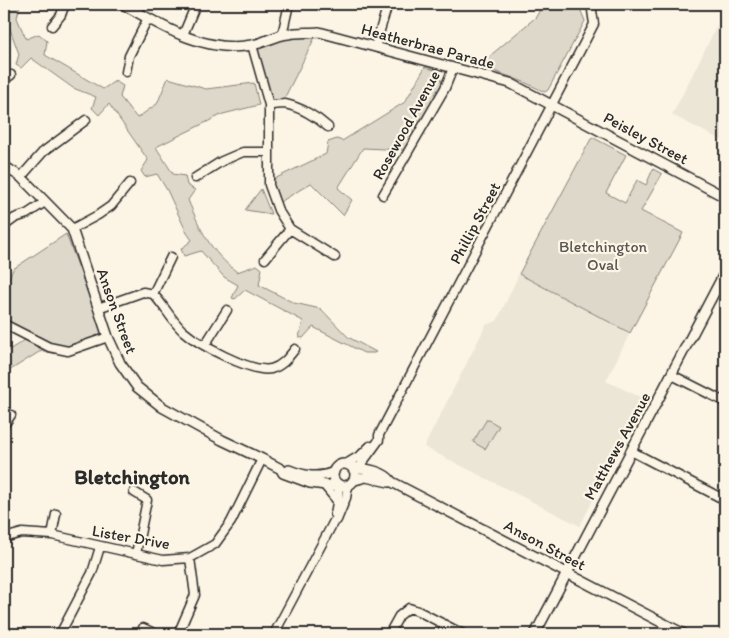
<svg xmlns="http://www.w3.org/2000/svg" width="729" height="638" font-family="Itim,sans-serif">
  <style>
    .built { fill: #ece6d7 }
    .green { fill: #ded8ca; stroke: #84827a }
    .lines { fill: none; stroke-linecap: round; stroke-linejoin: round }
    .minor-casing { stroke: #2b2b2b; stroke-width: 11 }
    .tertiary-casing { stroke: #2b2b2b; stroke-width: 12 }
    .minor { stroke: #fcf5e5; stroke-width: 8 }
    .tertiary { stroke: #fcf5e5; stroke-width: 9 }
    .rail-casing { stroke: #2b2b2b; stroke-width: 4 }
    .rail { stroke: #fcf5e5; stroke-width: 2; stroke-dasharray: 5.5; stroke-linecap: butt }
    .labels { text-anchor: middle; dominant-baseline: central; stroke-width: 4.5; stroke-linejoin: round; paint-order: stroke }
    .street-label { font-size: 16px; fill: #2b2b2b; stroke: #fcf5e5 }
    .park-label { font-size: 16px; fill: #585653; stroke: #fcf5e5 }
    .district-label { font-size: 21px; font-weight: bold; fill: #2b2b2b; stroke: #fcf5e5 }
  </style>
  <rect width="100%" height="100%" fill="#fcf5e5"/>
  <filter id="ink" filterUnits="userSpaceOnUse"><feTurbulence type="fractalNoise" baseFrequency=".02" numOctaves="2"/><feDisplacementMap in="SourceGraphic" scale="10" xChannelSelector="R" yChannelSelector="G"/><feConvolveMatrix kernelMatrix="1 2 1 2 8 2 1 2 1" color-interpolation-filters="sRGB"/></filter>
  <g filter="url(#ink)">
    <path class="built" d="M720,20L725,22V142L672,115Z
      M519,274L630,333L606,381L644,399L580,526L424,447L486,325L497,321Z"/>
    <path class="green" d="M4,4H20L17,18L26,39L39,34L47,41L45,55L103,89L115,81L123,86L120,97L137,118L157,104L168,78L206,89L254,83L259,105L223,114L156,147L173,174L185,176L187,185L195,190L188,200C201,231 210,251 237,272L257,265L262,269L259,285L294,303L321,309L348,337L376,352L374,353H364L313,327L303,338L299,337L303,321L245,290L235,299L232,298L238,285L224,277L201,251L184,256L181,249L192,240L187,233L167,190L157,174L145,177L141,171L148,160L109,104L99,115L92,108L96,97L73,88L31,58L21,68L16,65L19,54L4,13Z
      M539,4H578L585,21L548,90L545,92L524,82L486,68L491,55L536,17L542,6Z
      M316,35L283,101H270L256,47L286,38Z
      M425,67L438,71L442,83L405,150L363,148L338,188L352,200L343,215L311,183L277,204L270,181L326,154L328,142L337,139L342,141L405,102Z
      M592,137L626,155L606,193L625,203L637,180L646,185L653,169L662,174L641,211L683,233L630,333L519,274Z
      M261,189L271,214L245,210Z
      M66,234L104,334L66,347L39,352L4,374V353L33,335L4,320V290L13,269Z
      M487,419L499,426L485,449L473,442Z"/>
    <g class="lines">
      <defs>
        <path id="minor" d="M52,26L61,15L65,4
          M183,35L196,4
          M282,35L289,4
          M252,45L269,105V185L278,210L290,229L335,257
          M375,47L388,4
          M126,72L129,56L148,18
          M4,80L11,75
          M269,105C274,105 280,104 285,104C300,107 317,117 328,127
          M21,177L43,152L86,120
          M195,178L222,161L243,152H268
          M383,195L445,88L453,68
          M4,226L15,218L27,214L45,202
          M72,229L98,215L111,206L130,183
          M265,259L290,229
          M153,294L171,257
          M98,308L143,292L153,294C164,305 171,320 183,331C198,344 251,373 271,369C282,366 288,358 295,349
          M4,324L49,347L68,351L108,337
          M205,345L227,310
          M672,375L725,402
          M4,425L11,415
          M631,451L725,500
          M346,464L361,455L370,446
          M353,468L360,466L379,440V435L594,24L591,4
          M324,485L338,502
          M134,492L147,500L136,554
          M335,514L338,497L339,485
          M52,535L56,514
          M4,538L22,533L52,535L163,560L190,558L215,544L231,522L262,459
          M143,628L156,634
          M60,634L92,573L100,547
          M178,634L195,595L190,558
          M274,634L334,521L337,520L346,498L348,486
          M389,634L399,616L409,608L418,611L463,634"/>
        <path id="tertiary" d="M123,4C161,26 206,54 252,45C264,43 276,35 288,34C298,32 309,33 319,32L510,83L725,197
          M4,166L21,177L72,229L108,337L120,363L137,387L162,407L222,440L262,459L281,469L283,473L310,483L334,486L337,484
          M333 475a11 11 0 1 1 22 0a11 11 0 1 1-22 0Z
          M289,470C304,476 318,479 334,472
          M354,470C366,467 385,472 392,482L684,634
          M355,480L366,477L389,482
          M535,634L725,272"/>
      </defs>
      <use href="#minor" class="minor-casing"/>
      <use href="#tertiary" class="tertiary-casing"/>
      <use href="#minor" class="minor"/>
      <use href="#tertiary" class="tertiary"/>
      <defs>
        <path id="rail" d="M708,4L725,10"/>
      </defs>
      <use href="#rail" class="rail-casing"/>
      <use href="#rail" class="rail"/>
    </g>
  </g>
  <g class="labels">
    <g class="street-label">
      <text transform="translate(428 46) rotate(15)">Heatherbrae Parade</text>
      <text transform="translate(406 125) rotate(-61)">Rosewood Avenue</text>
      <text transform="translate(646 138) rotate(28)">Peisley Street</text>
      <text transform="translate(475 223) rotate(-62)">Phillip Street</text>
      <text transform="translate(117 311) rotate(70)">Anson Street</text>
      <text transform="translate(617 446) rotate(-61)">Matthews Avenue</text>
      <text transform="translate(131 537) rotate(10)">Lister Drive</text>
      <text transform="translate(545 545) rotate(28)">Anson Street</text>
    </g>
    <g class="park-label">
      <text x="603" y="246">Bletchington<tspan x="603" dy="18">Oval</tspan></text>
    </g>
    <g class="district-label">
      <text x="132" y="476">Bletchington</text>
    </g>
  </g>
  <rect width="729" height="638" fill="none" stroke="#fcf5e5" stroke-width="20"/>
  <rect x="10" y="10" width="709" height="618" fill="none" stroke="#2b2b2b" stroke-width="2" filter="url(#ink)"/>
</svg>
